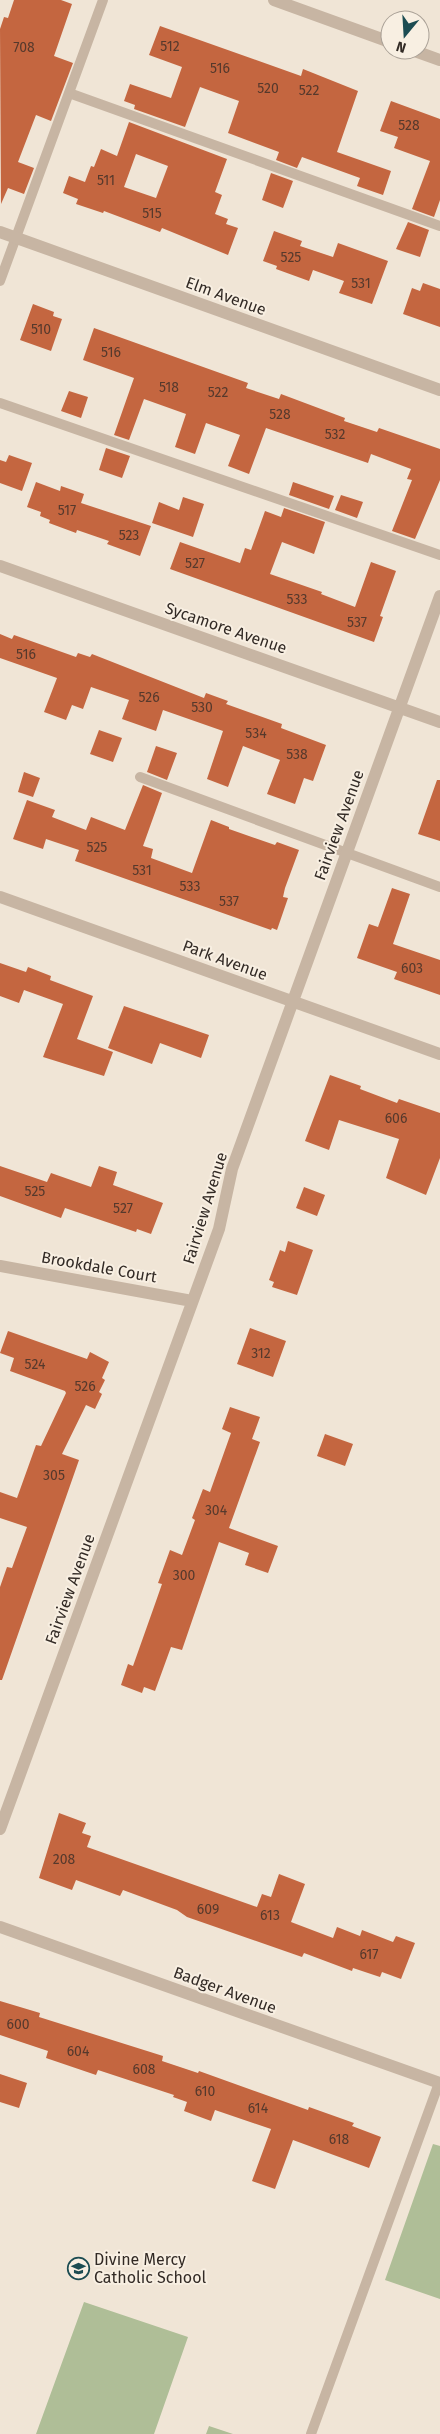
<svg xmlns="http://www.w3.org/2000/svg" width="440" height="2434" font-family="'Fira Sans',sans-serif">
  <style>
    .green { fill: #afbe97 }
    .building { fill: #c46640; fill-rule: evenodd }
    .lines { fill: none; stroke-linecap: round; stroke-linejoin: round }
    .lane { stroke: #c7b5a3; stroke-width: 10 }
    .street { stroke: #c7b5a3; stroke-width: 12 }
    .labels { text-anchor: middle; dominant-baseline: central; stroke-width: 4; stroke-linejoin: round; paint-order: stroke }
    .number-label { font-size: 14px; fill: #56392c }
    .street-label { font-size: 16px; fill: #322a25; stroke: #f8efe2 }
    .poi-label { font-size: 16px; fill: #322a25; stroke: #f8efe2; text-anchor: start }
  </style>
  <rect width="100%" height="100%" fill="#f0e5d6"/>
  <path class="green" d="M433,2144L440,2146V2299L385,2280Z
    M84,2302L188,2337L154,2434H36Z
    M209,2426L233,2434H206Z"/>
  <path class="building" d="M14,0H61L72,4L54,56L73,63L51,121L36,115L18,162L34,168L24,194L8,188L1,204L0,29L4,17L8,18Z
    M160,26L301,76L303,69L358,91L337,152L391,171L383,195L357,186L360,178L302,157L297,168L276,160L279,152L228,133L239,101L200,87L185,127L134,109L135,105L124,101L130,84L171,98L182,67L149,55Z
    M391,101L440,119V200L434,217L412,209L430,161L394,148L398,137L380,131Z
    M129,122L227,159L215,192L222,195L215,214L228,219L226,224L238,228L228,255L162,228L160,232L104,211L103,213L76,204L78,199L63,193L69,176L85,182L91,166L94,167L101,149L117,156ZM136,154L168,166L156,198L124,187Z
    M271,173L293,181L283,208L262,200Z
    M408,222L429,230L420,257L396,249Z
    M274,231L302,241L300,246L333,257L338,243L388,261L372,304L339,293L344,281L313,270L309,281L276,269L277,266L263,261Z
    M423,283L440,289V327L403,314L412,288L420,291Z
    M33,304L54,312L53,316L62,319L51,351L20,340Z
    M94,328L248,383L246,388L279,399L281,394L345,418L344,421L377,432L379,428L440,449V480L415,539L392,531L412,480L407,479L411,469L371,454L368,463L266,428L249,474L228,466L240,435L206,423L195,454L175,447L186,414L144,399L129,440L114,435L134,378L83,360Z
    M69,391L88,397L81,418L61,411Z
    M106,448L130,456L122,478L99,470Z
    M9,455L32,463L22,491L0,483V460L6,462Z
    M36,482L60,491L61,486L84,494L81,503L151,526L140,556L107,544L109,541L77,530L76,533L49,523L50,520L40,516L41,512L27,507Z
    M293,482L334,496L329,509L289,495Z
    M341,495L363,502L357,518L335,510Z
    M183,497L204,504L193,537L152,523L159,502L179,510Z
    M284,508L325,522L314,554L282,542L270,574L322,592L321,594L355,607L371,562L396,571L380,616L383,617L374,642L170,569L180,542L240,563L245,548L251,550L265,511L281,517Z
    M0,634L12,639L14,635L76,657L78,653L90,657L92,654L204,698L206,693L228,701L226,704L282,724L281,728L326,745L313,781L304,778L295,804L267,794L280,760L243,746L228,787L207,779L223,731L163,710L156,731L122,719L129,700L91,687L83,709L72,705L66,720L44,712L57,678L0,658Z
    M99,730L122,738L113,762L90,754Z
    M156,746L177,753L167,780L147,772Z
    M24,772L40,778L33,797L18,792Z
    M437,780H440V841L418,834Z
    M143,785L162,793L143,846L153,849L151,858L192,873L211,820L229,827V829L275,845L277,842L299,850L285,888L283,897L288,898L277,930L272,928L271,930L75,861L79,850L46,839L43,849L13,839L27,800L55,810L52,817L86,830L91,817L125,830Z
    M392,888L410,894L393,944L440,960V995L394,979L397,972L357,958L369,924L378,927Z
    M0,963L26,972L28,967L51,976L50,980L93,996L77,1039L113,1052L104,1076L43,1057L63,1004L24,990L19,1003L0,996Z
    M124,1006L209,1035L201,1058L160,1043L152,1064L108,1048Z
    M330,1075L361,1086L360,1089L397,1103L399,1099L440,1113V1158L426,1195L386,1178L399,1139L339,1120L329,1150L305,1141Z
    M0,1166L47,1182L51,1173L91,1187L99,1166L117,1172L113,1185L163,1203L151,1234L137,1229L136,1232L65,1208L61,1218L0,1196Z
    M304,1187L325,1195L317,1216L296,1208Z
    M288,1241L313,1250L297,1295L272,1287L274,1282L269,1280L280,1250L285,1252Z
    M250,1328L286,1341L273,1377L237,1364Z
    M8,1331L87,1359L90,1352L109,1362L102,1378L105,1380L99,1392L102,1394L95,1409L86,1405L62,1454L79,1460L2,1680H0V1587L7,1567L12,1568L27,1527L0,1518V1492L17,1498L36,1445L41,1446L66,1393L65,1391L10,1371L14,1358L0,1353Z
    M230,1407L260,1417L252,1439L260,1442L229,1528L278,1546L268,1573L245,1565L249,1553L219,1542L182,1650L171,1647L155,1691L144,1687L142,1693L121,1685L128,1664L133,1666L155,1604L162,1584L158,1583L170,1550L182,1555L195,1520L192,1518L203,1489L210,1492L231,1433L222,1429Z
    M325,1434L353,1444L345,1466L317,1456Z
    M59,1813L86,1823L82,1833L91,1836L87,1847L257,1907L262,1894L271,1897L279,1874L305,1884L291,1922L333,1938L337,1927L360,1936L362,1930L393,1942L396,1936L415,1943L401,1979L382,1972L380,1977L353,1968L352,1971L304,1953L302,1957L187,1917L177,1910L123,1890L120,1896L76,1880L72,1890L39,1878Z
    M0,2001L40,2013L39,2017L163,2056L162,2061L198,2073L199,2071L308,2110L309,2107L354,2123L352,2126L381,2137L369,2168L293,2140L275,2189L252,2181L271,2129L215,2110L211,2121L184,2111L187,2102L173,2097L174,2095L98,2070L96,2075L46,2058L48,2051L0,2035Z
    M0,2074L27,2083L19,2108L0,2102Z"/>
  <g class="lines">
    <path class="lane" d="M69,93L440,226
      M0,281L103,0
      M0,403L440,555
      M140,777L440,887
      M311,2434L439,2083"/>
    <path class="street" d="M274,0L390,42
      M412,50L440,60
      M0,232L440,390
      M0,566L440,722
      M0,897L440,1054
      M0,1266L192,1301
      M0,1829L219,1229L232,1169L440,596
      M0,1927L440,2083"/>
  </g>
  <defs>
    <symbol id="school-ring" viewBox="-11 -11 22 22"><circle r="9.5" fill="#f8efe2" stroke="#1c4c52" stroke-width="1.5"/><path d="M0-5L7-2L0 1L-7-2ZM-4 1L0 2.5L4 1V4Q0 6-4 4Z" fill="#1c4c52"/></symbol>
  </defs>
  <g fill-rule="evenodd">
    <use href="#school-ring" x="66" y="2256" width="25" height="25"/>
  </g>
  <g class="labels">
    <g class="number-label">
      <text x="170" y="46">512</text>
      <text x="24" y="47">708</text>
      <text x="220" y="68">516</text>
      <text x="268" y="88">520</text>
      <text x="309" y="90">522</text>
      <text x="409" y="125">528</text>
      <text x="106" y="180">511</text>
      <text x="152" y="213">515</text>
      <text x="291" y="257">525</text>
      <text x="361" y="283">531</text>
      <text x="41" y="329">510</text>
      <text x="111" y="352">516</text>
      <text x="169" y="387">518</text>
      <text x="218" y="392">522</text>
      <text x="280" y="414">528</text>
      <text x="335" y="434">532</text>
      <text x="67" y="510">517</text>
      <text x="129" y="535">523</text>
      <text x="195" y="563">527</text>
      <text x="297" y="599">533</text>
      <text x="357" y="622">537</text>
      <text x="26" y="654">516</text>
      <text x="149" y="697">526</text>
      <text x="202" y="707">530</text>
      <text x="256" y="733">534</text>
      <text x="297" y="754">538</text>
      <text x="97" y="847">525</text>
      <text x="142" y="870">531</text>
      <text x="190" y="886">533</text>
      <text x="229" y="901">537</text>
      <text x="412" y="968">603</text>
      <text x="396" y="1118">606</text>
      <text x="35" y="1191">525</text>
      <text x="123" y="1208">527</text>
      <text x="261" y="1353">312</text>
      <text x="35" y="1364">524</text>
      <text x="85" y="1386">526</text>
      <text x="54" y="1475">305</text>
      <text x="216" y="1510">304</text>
      <text x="184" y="1575">300</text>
      <text x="64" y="1859">208</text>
      <text x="208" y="1909">609</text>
      <text x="270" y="1915">613</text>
      <text x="369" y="1954">617</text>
      <text x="18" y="2024">600</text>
      <text x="78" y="2051">604</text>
      <text x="144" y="2069">608</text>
      <text x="205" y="2091">610</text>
      <text x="258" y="2108">614</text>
      <text x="339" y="2139">618</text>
    </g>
    <g class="street-label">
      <text transform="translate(226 296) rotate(20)">Elm Avenue</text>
      <text transform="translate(226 628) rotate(19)">Sycamore Avenue</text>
      <text transform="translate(339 825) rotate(-70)">Fairview Avenue</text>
      <text transform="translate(225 960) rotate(20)">Park Avenue</text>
      <text transform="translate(205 1208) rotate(-73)">Fairview Avenue</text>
      <text transform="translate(99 1267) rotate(10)">Brookdale Court</text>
      <text transform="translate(70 1589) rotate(-70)">Fairview Avenue</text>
      <text transform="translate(225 1990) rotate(20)">Badger Avenue</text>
    </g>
    <g class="poi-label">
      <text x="94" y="2259">Divine Mercy<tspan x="94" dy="18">Catholic School</tspan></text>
    </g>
  </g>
  <g transform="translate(405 35) rotate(198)"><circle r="24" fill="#f8efe2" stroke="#a9a096"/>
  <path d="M0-4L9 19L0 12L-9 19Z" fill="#1c4c52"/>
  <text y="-8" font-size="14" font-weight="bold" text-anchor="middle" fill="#322a25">N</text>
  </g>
</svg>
